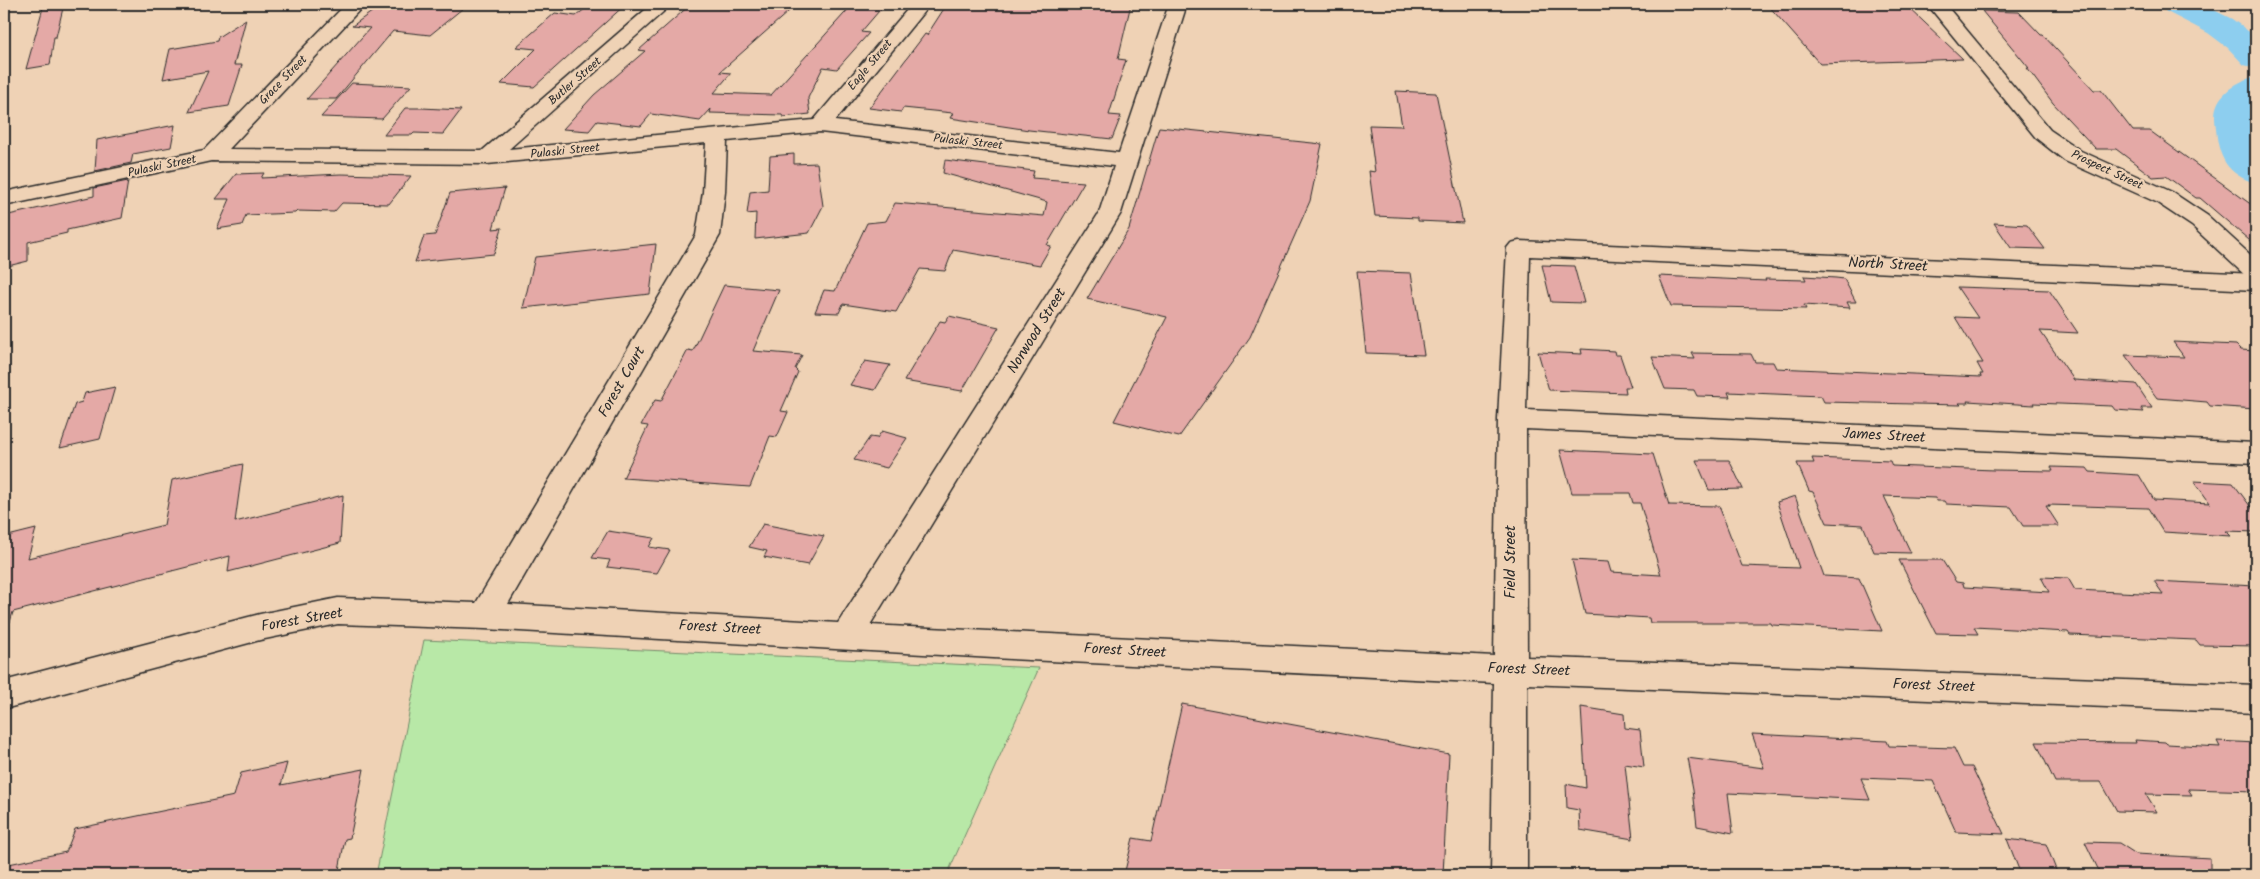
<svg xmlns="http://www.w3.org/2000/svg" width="2260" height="879" font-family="Kalam,sans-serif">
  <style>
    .green { fill: #b8e8a7; stroke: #728a69 }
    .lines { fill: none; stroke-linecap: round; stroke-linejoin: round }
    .river { fill: #8dceef; fill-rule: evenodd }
    .building { fill: #e4a9a6; stroke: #2b2b2b }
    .street-casing { stroke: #2b2b2b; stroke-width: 3 }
    .secondary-casing { stroke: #2b2b2b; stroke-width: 3 }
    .street { fill: #efd2b5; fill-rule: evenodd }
    .secondary { fill: #efd2b5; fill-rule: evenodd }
    .labels { text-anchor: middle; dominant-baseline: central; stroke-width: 4.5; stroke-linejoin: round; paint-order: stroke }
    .far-street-label { font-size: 12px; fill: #2b2b2b; stroke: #efd2b5 }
    .street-label { font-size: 15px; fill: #2b2b2b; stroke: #efd2b5 }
  </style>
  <rect width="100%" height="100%" fill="#efd2b5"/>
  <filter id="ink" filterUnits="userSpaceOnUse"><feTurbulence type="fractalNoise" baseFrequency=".02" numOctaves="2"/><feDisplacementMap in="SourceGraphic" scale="10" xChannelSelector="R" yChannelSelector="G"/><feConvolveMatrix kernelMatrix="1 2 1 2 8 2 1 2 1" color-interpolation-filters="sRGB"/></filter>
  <g filter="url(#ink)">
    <path class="green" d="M424,640L1039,668L947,875H376Z"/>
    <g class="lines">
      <path class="river" d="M2160,4H2202L2232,19L2256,37V68L2244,65L2228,48L2208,33L2165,11Z
        M2256,76V103L2253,106L2252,123L2256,149V183C2227,175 2218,157 2216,128C2215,121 2214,112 2217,105C2223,90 2241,80 2256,76Z"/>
    </g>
    <path class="building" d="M44,4H64L56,37H54L50,65L26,69Z
      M383,4H468L430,35L393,31L336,99H307L370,28L352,26Z
      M591,4H626L534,87L501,84L536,49L516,47L555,13L576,16Z
      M691,4L734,8L738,4H797L720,72L731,73L714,93L771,95L853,4H885L861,32L869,33L837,69L823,67L808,98L810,114L783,117L782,115L710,113L711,109L700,121L651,114L641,126L597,121L589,131L563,129L594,95L645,51L639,50Z
      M947,4H1131L1118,59L1126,60L1109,115L1121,116L1112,139L1029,130L950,118L953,113L903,108L901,112L869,108L925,34L927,35Z
      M1767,4H1905L1963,59L1820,64Z
      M1982,11L2019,12L2041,35H2043L2094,90H2101L2133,131H2150L2256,208V246L2200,198H2196L2166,176L2153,177L2116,149H2096L2053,103L2027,68H2029Z
      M246,19L234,65H242L229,106L189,112L208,71L163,79L170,49L217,41L218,37Z
      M352,83L411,86L382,119L321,117Z
      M1396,91L1436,93L1463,223L1418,221V218L1375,216L1369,171L1375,172L1369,125L1402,126Z
      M405,108H422L461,110L443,134L414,133L412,135H384Z
      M175,125L171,147L133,154L131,163L95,171L97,140Z
      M1159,127L1322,144L1310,201L1250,337L1179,437L1114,421L1167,317L1087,299L1129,229Z
      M794,154V164L817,163L823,206L809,233L755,239L756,213L747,214L750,192L768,190L770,156Z
      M945,160L1034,171L1032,178L1084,182L1047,245L1051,246L1040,265L953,250L945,271L920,269L896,312L843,304L839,313L815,312L824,290L835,291L867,223L886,221L895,203L1044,216L1047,202L943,173Z
      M264,173L261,178L341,174L411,176L389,204L342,203L334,212L297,211L295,213L246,215L242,225L217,229L230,199H216L236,174Z
      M128,181L122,218L67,230V233L28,242V261L4,267V216L94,196V188Z
      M505,188L493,229L502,228L494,254L415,262L424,236L435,235L450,193Z
      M1994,223L2027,225L2045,249L2011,248Z
      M656,244L650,294L523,308L535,257Z
      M1542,265L1574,266L1584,303L1551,302Z
      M1357,271L1411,273L1424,355L1366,353Z
      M1659,276L1766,281L1765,279L1806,280L1804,276L1836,278L1844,279L1856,302H1847L1850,308L1804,305L1806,309L1671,306Z
      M724,285L779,290L753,351L802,355L795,369L798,372L781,411L788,412L777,437L770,436L750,487L623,478L648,426L641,425L655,400L661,401L688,350L693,351Z
      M1957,287L2049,290L2078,333L2040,331L2074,380L2136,384L2152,408H2141L2144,412L2115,410L2112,406L2033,403L2034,405L1967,401L1968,403H1959L1961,405L1824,402L1821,396L1728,392L1730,397L1697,396L1694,390L1665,389L1652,357L1695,359L1692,353L1751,354L1755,362H1773L1776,368L1981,377L1980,374H1983L1977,363H1983L1955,317L1978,318Z
      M949,316L999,327L962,391L904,381L940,321L945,322Z
      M2173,342L2236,345L2241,350L2256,351V409L2210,406L2207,402L2157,398L2125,355L2184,357Z
      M1581,349L1614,351L1615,355H1620L1631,387H1625L1626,393L1549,390L1538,352L1582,354Z
      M865,361L890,365L875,390L850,385Z
      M115,387L100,439L60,448L75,404L82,402L85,393Z
      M882,431L907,438L887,468L854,460L870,437L877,438Z
      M1560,450L1653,454L1669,505L1719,506L1742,566L1799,568L1777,502L1795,496L1824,576L1859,578L1882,631L1772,625L1771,623H1650L1649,618L1585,614L1572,560L1608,562L1611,572L1661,575L1640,503H1633L1630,493H1572Z
      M1812,458L1890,461L1892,466L1994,470L2053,471L2051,467L2087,468L2090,472L2139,475L2154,500L2210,503L2194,481L2233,483L2256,514V532L2226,531L2231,536L2163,532L2148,508L2048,505L2050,506H2046L2059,526H2023L2011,507L1946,504L1944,501H1936L1935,498L1884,496L1911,553L1874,552L1863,525L1827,523L1813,492L1809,491L1797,463H1814Z
      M1696,460H1729L1743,489L1709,490Z
      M243,464L235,522L343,495L340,543L228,572L230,556L13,612L10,622L4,621V537L36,529L28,558L164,525L172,480Z
      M763,524L824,536L808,565L764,557L767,551L749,547Z
      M608,531L654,538L649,547L670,550L657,573L607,567L610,560L592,558Z
      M1899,560H1942L1956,582L1963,583L1964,587L2049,592L2041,577L2068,578L2075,590L2163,594L2154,581L2256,586V646L2200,645L2196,640L2070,635L2068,632L1974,627L1978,634L1936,633Z
      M1182,704L1449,754L1443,875H1124L1133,838L1151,841Z
      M1581,707L1624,714L1625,728L1640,730L1644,767L1625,764L1633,839L1580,830L1579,810L1567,808L1566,784L1586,788Z
      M1752,734L1887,741L1889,746L1954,748L1963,767H1972L2004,834L1956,832L1933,781L1861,778L1870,800L1728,793L1733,833L1697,826L1693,789L1687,758L1764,768Z
      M2135,740L2165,742L2167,744L2220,747L2217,741L2256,743V791L2188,789L2192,795L2146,794L2157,812L2117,811L2101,782H2055L2036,742L2136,743Z
      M287,763L281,785L364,769L350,838L345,839L338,875H4V865L66,852L75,829L234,796L241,773Z
      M2007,839L2046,844L2058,875H2021Z
      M2085,842L2119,843L2136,854L2210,858V875H2101Z"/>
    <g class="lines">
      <defs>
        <path id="street" d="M346,4H365L229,149L482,151L652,4H672L509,149L814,120L912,4H930L835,121L1119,153L1169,4H1187L1121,213L870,625L1494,656L1498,419L1507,248L1511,243L1519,241L2256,274V290L1530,256L1526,410L2256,443V463L1526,429L1527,657L2256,685V713L1527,684V875H1491L1494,683L1029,660L485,629L338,624L260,640L4,709V681L260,614L338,598L476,603L696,235L703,192L706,143L487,164L211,161L4,206V192L204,150ZM820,132L1114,166L1099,213L838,623L508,604L720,235L725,192L727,141Z"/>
        <path id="secondary" d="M1927,4H1945L2050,130L2081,151L2172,192L2208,216L2256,260V280L2248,278L2192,226L2156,202L2065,161L2036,138Z"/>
      </defs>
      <use href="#street" class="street-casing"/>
      <use href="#secondary" class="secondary-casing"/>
      <use href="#street" class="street"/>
      <use href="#secondary" class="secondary"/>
    </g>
  </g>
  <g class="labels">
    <g class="far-street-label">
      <text transform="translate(870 65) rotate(-50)">Eagle Street</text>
      <text transform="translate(283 80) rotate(-46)">Grace Street</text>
      <text transform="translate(575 81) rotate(-41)">Butler Street</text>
      <text transform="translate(968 142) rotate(6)">Pulaski Street</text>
      <text transform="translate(565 151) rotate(-6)">Pulaski Street</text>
      <text transform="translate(162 166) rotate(-12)">Pulaski Street</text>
      <text transform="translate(2107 170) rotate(25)">Prospect Street</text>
    </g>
    <g class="street-label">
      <text transform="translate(1888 265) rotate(3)">North Street</text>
      <text transform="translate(1037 331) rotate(-58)">Norwood Street</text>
      <text transform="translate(622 382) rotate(-60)">Forest Court</text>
      <text transform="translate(1884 436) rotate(3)">James Street</text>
      <text transform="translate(1511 562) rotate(-90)">Field Street</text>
      <text transform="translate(302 620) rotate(-10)">Forest Street</text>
      <text transform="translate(720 628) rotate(3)">Forest Street</text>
      <text transform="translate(1125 651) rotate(3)">Forest Street</text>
      <text transform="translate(1529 670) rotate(2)">Forest Street</text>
      <text transform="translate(1934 686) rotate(2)">Forest Street</text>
    </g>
  </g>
  <rect width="2260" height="879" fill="none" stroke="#efd2b5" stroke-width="20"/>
  <rect x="10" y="10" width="2240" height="859" fill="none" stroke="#2b2b2b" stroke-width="2" filter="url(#ink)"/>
</svg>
